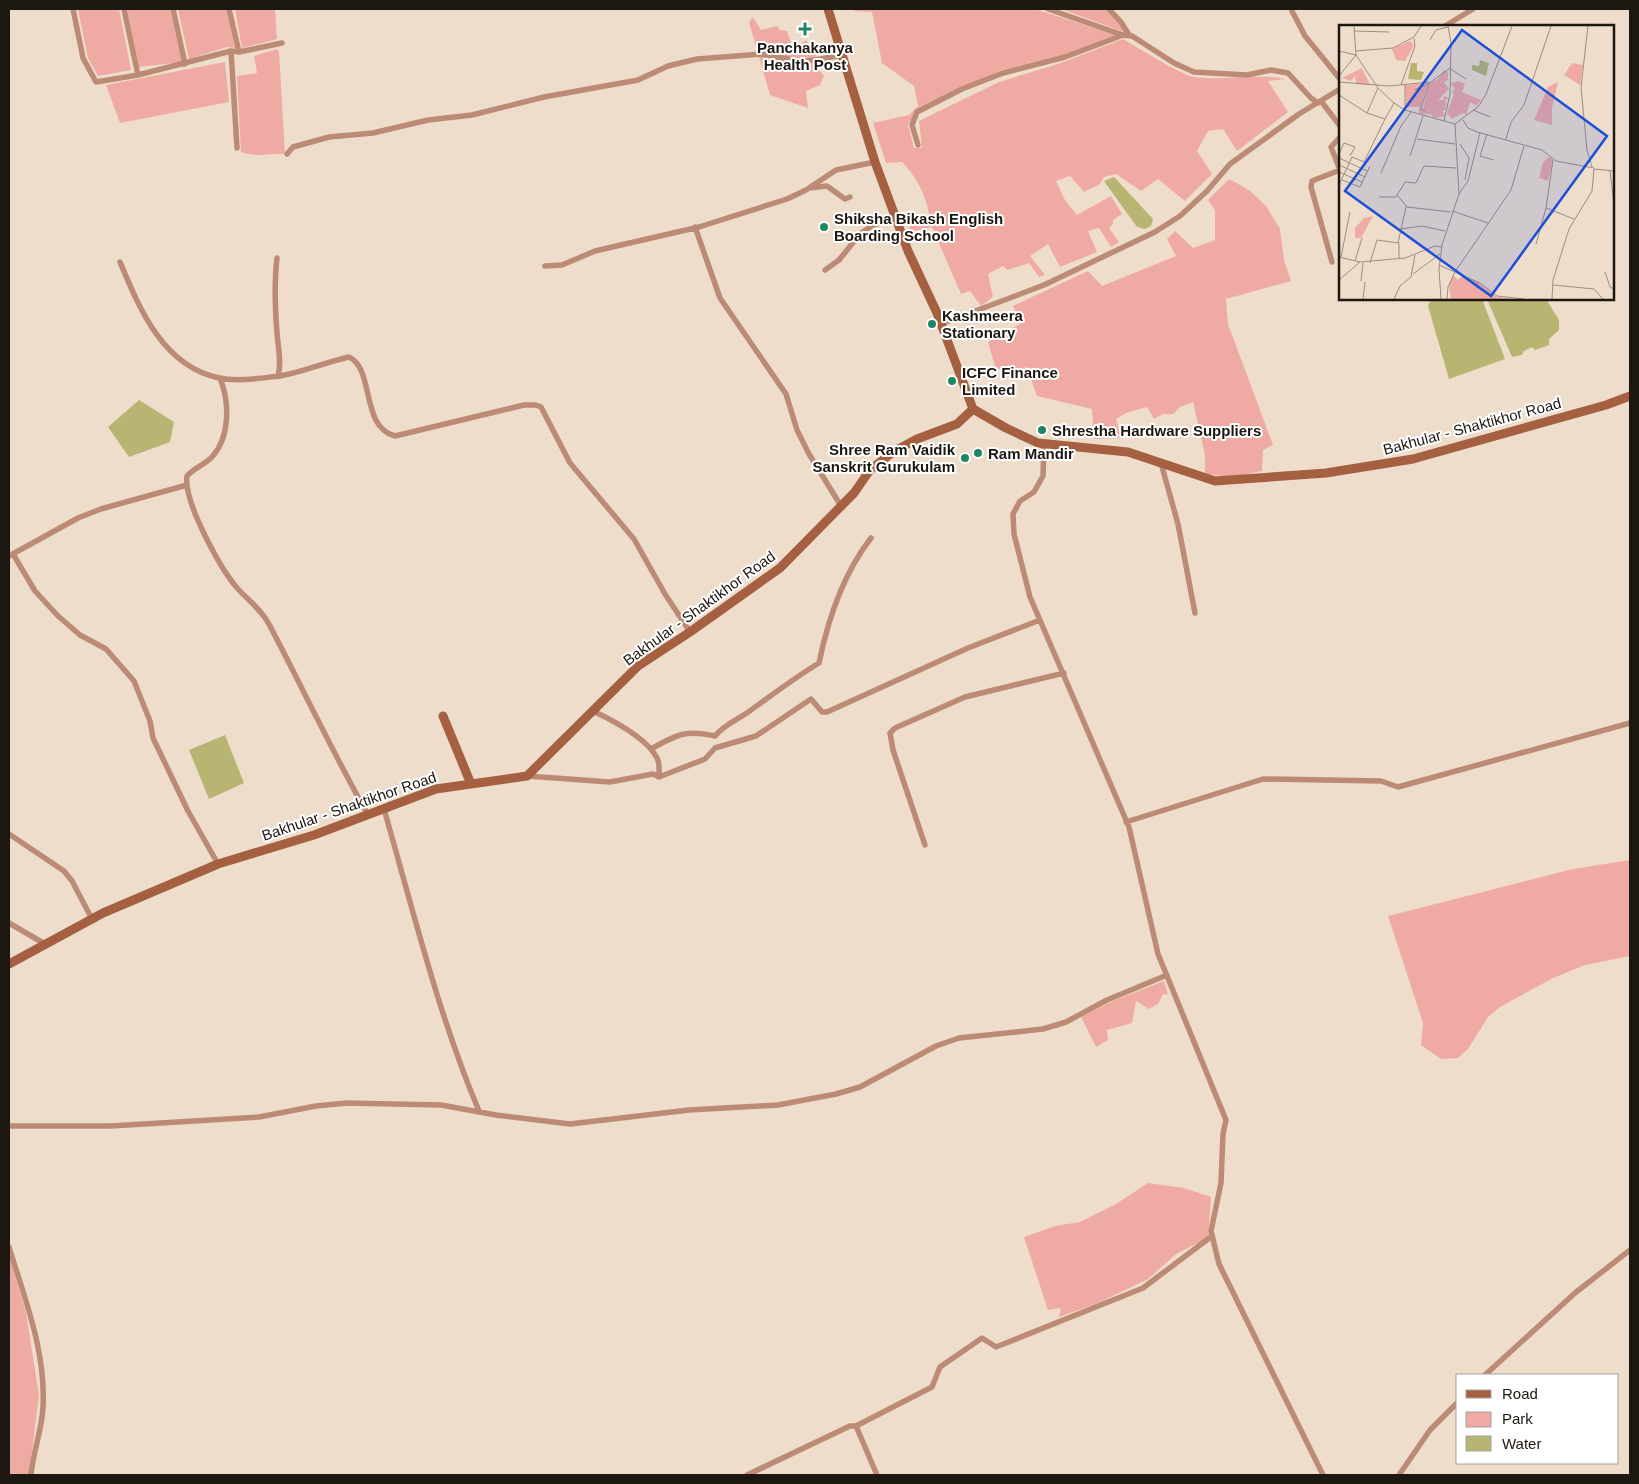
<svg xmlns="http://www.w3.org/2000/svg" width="1639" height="1484" font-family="Helvetica,sans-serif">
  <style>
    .green { fill: #f0aaa4 }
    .water { fill: #b8b472 }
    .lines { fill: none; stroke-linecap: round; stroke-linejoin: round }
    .street { stroke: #bb8b76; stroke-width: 5.5 }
    .secondary { stroke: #a56041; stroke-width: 9 }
    .poi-dot { fill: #1d8764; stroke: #fff; stroke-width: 2 }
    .labels { text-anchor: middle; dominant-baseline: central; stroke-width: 4; stroke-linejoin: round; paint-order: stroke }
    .poi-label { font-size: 15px; font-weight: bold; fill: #1d1711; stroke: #fff; text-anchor: start }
    .street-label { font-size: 15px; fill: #1d1711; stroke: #fff }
    .inset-road { fill: none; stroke: #9b8e81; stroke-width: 1 }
    .view { fill: #1d4ed8; fill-opacity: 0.15; stroke: #1d4ed8; stroke-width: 2.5 }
    .inset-edge { fill: none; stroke: #1d1711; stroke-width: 2.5 }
  </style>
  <rect width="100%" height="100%" fill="#efddcc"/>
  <path class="green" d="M78,9H119L131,70L98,76L88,58Z
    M127,9H170L182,62L139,67Z
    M178,9H227L235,48L227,47L189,59Z
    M235,9H275L277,39L242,48Z
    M853,9H1035L1116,35L1066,54L1002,70L917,109L908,125L914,148H922L919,121L999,82L1061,63L1123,39C1137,47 1183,76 1194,77C1225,81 1256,73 1286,79L1268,81L1288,112L1237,151L1223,129L1208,131L1197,151L1212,174L1185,201L1158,179L1141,191L1116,174L1104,177L1100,184L1084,192L1070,176L1056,181L1065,200L1077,215L1111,196L1122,214L1113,220V224L1109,228L1119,242L1111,247L1099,228L1088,231L1097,252L1060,267L1048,244L1030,256L1045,275L1039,277L1029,263L1007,270L1003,266L988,274L993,297L981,306L970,291L961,294L932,227L910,232L909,227L929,215C926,195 916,176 902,162L886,163L873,123L909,115L918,106L914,86L882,63L872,12L854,11Z
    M1061,9H1106L1118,22L1124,32Z
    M753,17L761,30L777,26L780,30L787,31L792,46L797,47L806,40L816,52L817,68L824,76L820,85L806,91L808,108L770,95L749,22Z
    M277,49L279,52L285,154C267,153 260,158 241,152L237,76L257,73L254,56Z
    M225,62L229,102L120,123L106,85Z
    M1229,179L1249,190L1266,206L1280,229L1284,260L1291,281L1226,299L1228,324L1273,445L1263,450L1262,471L1231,477L1205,474V455L1193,402L1180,407L1173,414H1163L1154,419L1147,407L1126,413L1116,419L1121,438L1094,439L1092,409L1037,396L1027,367L1007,374L995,366L988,342L1022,323L1013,306L1088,271L1102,286L1176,256L1167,239L1175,231L1193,248L1215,240V210L1208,200Z
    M1630,860V956L1585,965L1553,978L1500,1007L1488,1017L1468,1049L1458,1058L1441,1059L1421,1045L1423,1023L1388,916L1573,869Z
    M1164,981L1168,995L1163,994L1158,1004L1149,1009L1136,1001L1132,1023L1107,1030L1108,1040L1096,1047L1081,1017L1113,1001Z
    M1148,1183L1184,1188L1211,1197L1208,1238L1176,1254L1148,1279L1098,1303L1059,1317L1061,1308L1048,1310L1024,1237L1055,1226L1080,1222L1116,1204Z
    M9,1254L26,1313L39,1395L29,1475H9Z"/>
  <path class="water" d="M1114,177L1153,219L1151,226L1145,229L1137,227L1104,181Z
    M1437,299H1482L1505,359L1449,379L1428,306L1430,301Z
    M1487,299H1546L1559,320V330L1549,339V345L1535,350L1532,347L1524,351L1522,355L1512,357Z
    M139,400L174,422L170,442L129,457L108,427Z
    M225,735L244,783L209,799L189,750Z"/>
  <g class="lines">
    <path class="street" d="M73,9L83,58L96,82L138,75L231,51L239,52L282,43
      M124,9L138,75
      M173,9L185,64
      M229,9L239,52
      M1048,9L1123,35
      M1109,9L1121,22L1129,35
      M1292,11L1305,36L1340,79
      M1445,26L1473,9
      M231,51L237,148
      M1321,101L1340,126
      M918,145L912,125L917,112L962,89L1003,73L1065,57L1123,35L1132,36L1174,63L1194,72L1247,75L1271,70L1288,73L1311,98L1318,103
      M287,154L293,147L329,137L373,133L428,120L472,115L544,97L638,80L668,66L697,59L762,54L803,62L843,55
      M809,188L827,186L845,199L850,197
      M695,227L720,298L786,394L797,430L809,454L841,506
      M277,258C274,283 275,308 277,333C278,348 282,362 278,376
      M120,262C140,310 163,366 219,378C238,382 261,378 280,376C303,372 326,362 349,357C375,369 360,427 395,436L524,405H536L541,407L570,463L634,539L665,594L690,632
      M1332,262L1311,187L1312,181L1340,170L1331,147L1340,137
      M545,266L562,265L595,251L699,227L787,199L806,190L836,170L875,162
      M825,270L839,260L860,234L873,225L896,219
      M941,324L1044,285L1155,232L1180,216L1207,191L1230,164L1299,114L1340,89
      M220,378C230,403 230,437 212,457C204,465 194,468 187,476C183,501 221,570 238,589C249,601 262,610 270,626C303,689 333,753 368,815
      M1044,443L1043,476L1034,492L1020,501L1013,514L1014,534L1030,597L1129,827L1158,954L1226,1120L1223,1134L1221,1183L1211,1231L1219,1264L1323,1475
      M1161,463L1178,524L1195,613
      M13,554L35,591L58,616L80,635L106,649L134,681L150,721L153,738L188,811L218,864
      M9,556L78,518L101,509L187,485
      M593,711C612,720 647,738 657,758C660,763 659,771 659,777
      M651,749C676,735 686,729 715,736C727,722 741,719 755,707C776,692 796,677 819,663C828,619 843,574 871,538
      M527,776L610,782L653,774L659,777L705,759L715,748L756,736L811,699L822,712H827L968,648L1040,620
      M384,809C413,910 438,1014 479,1111
      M1126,822L1263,779L1381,781L1398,787L1630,723
      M9,834L64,871L72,881L92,919
      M925,845L893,750L890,733L895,728L965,697L1064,673
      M9,923L45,944
      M9,1126H111L259,1117L316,1106L347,1103L441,1105L496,1115L570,1124L689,1110L778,1105L836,1094L860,1087L936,1046L959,1038L1043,1029L1066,1022L1107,1000L1167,975
      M9,1247C25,1299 46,1352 43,1407C42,1430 33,1452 31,1475
      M1485,1375L1575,1293L1630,1250
      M856,1426L932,1387L940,1367L982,1338L996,1347L1143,1288L1212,1236
      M747,1475L850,1426H856L877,1475
      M1399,1475L1430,1430L1458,1402"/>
    <path class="secondary" d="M828,9L875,162L908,251L937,313L973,409
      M973,409L1006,428L1038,443L1128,452L1215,481L1326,473L1413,459L1606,405L1630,396
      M443,716L471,784
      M9,964L103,913L218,864L314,835L436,789L527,776L638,666L690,632L780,568L854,493L870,470L893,452L917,439L957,424L973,409"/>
  </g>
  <g class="poi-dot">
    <path d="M802.5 21.5h5v5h5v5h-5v5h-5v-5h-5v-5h5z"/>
    <circle cx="824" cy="227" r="5"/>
    <circle cx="932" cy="324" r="5"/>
    <circle cx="952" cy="381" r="5"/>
    <circle cx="1042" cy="430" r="5"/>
    <circle cx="978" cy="453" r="5"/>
    <circle cx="965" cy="458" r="5"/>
  </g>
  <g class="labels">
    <g class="poi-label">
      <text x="805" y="47" text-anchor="middle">Panchakanya<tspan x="805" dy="17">Health Post</tspan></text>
      <text x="834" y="218">Shiksha Bikash English<tspan x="834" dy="17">Boarding School</tspan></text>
      <text x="942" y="315">Kashmeera<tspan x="942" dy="17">Stationary</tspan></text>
      <text x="962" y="372">ICFC Finance<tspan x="962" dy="17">Limited</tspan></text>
      <text x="1052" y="430">Shrestha Hardware Suppliers</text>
      <text x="955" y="449" text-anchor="end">Shree Ram Vaidik<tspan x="955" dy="17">Sanskrit Gurukulam</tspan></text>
      <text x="988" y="453">Ram Mandir</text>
    </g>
    <g class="street-label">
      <text transform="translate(1472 426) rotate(-15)">Bakhular - Shaktikhor Road</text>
      <text transform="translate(699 608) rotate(-36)">Bakhular - Shaktikhor Road</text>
      <text transform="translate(349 806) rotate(-19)">Bakhular - Shaktikhor Road</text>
    </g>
  </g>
  <g transform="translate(1339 25)">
    <rect width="275" height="275" fill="#efddcc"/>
    <path d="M71,16L75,20L66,36L57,35L53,24ZM233,38L244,40L241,60L225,50ZM23,43L31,60L17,59L16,51L12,56L3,53ZM105,45L109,47V55L105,57L110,64L99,75H104L105,71L110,73L106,75L108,81H105L108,83L104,86L106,91L94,93L92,89H80V82H67L66,60L89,58L82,83L84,84L90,58L99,54ZM120,56L126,59L123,67L142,75L138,81L131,77L127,90L124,88L113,94L108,88L115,69L113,67L116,64L111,58ZM219,57L213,83V100L195,95L209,62ZM210,132L214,135L209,156L200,153L204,137ZM34,191L22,213H16V203L25,193ZM114,250L119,255L123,251L137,256L158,272L173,274H112L110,260Z" fill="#f0aaa4"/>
    <path d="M141,35L150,38L147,51L133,45V40L140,41ZM72,38H78V46L85,47L82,55L69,54Z" fill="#b8b472"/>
    <path class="inset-road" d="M15,1L17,30L39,63L55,78L66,85L116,99M249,1L242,62L248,125L253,142M15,6L50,7M91,15L97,5L109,2M0,26L17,30M17,26L54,23L75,12L82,1M110,43L127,54M0,51L17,30M0,57L50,61L90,57M62,60L76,21L75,13M75,65L90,58M0,70L28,88L39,63M66,85V60M134,85L151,92M86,86L82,84L90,58L110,44M28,88L46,94L55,78M124,95L129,103L138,107L203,125L217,136L255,143M105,96L111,69L112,18L109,1M116,99L140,81L147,69L173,1M148,109L141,131L155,135M78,114L116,119M167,114L172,97L185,80L212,1M121,119L130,133L126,155M0,129L5,118L16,122L11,131M71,131L84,91M0,133L28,146M0,140L26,152M271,146L275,179M0,147L23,157M42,148L62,101L72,87M3,155L21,162L31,141M0,160L13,132L25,137L46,94M120,169L129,156L141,108M59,171L68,182L112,187M40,172H57L66,157L77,158L85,141L117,143M207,183L214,135M113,186L149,198M61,204L83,201L106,206M59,218L67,182M197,219L207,183L235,194M0,232L21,237M2,232L11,187M16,236L23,213M31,238L38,215L60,218V233M100,240L141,258L158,271L185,274M266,247L271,262L275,264M74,249L101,229M0,255L21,237L66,233L96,221L103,222M22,256L24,238M214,260L255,264L264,274M24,274L26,257M55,274L61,261L72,252L76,230M102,274L100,244L103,220L120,169L116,99M108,274L109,262L116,247L172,165L185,121M213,274L214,255L230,204L253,166L255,144L275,146"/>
    <path class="view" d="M123,5L268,111L152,271L6,166Z"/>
    <rect width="275" height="275" class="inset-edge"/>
  </g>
  <rect width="1639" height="1484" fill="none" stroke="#1d1711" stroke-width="20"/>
  <rect x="1456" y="1374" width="162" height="90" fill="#ffffff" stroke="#a5a2a0"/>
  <rect x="1466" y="1390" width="25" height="8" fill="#a56041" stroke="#a5a2a0"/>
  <text x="1502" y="1399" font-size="15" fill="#1d1711">Road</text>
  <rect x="1466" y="1412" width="25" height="15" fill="#f0aaa4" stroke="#a5a2a0"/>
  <text x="1502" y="1424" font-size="15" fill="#1d1711">Park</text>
  <rect x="1466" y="1436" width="25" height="15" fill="#b8b472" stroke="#a5a2a0"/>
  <text x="1502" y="1449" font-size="15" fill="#1d1711">Water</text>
</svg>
